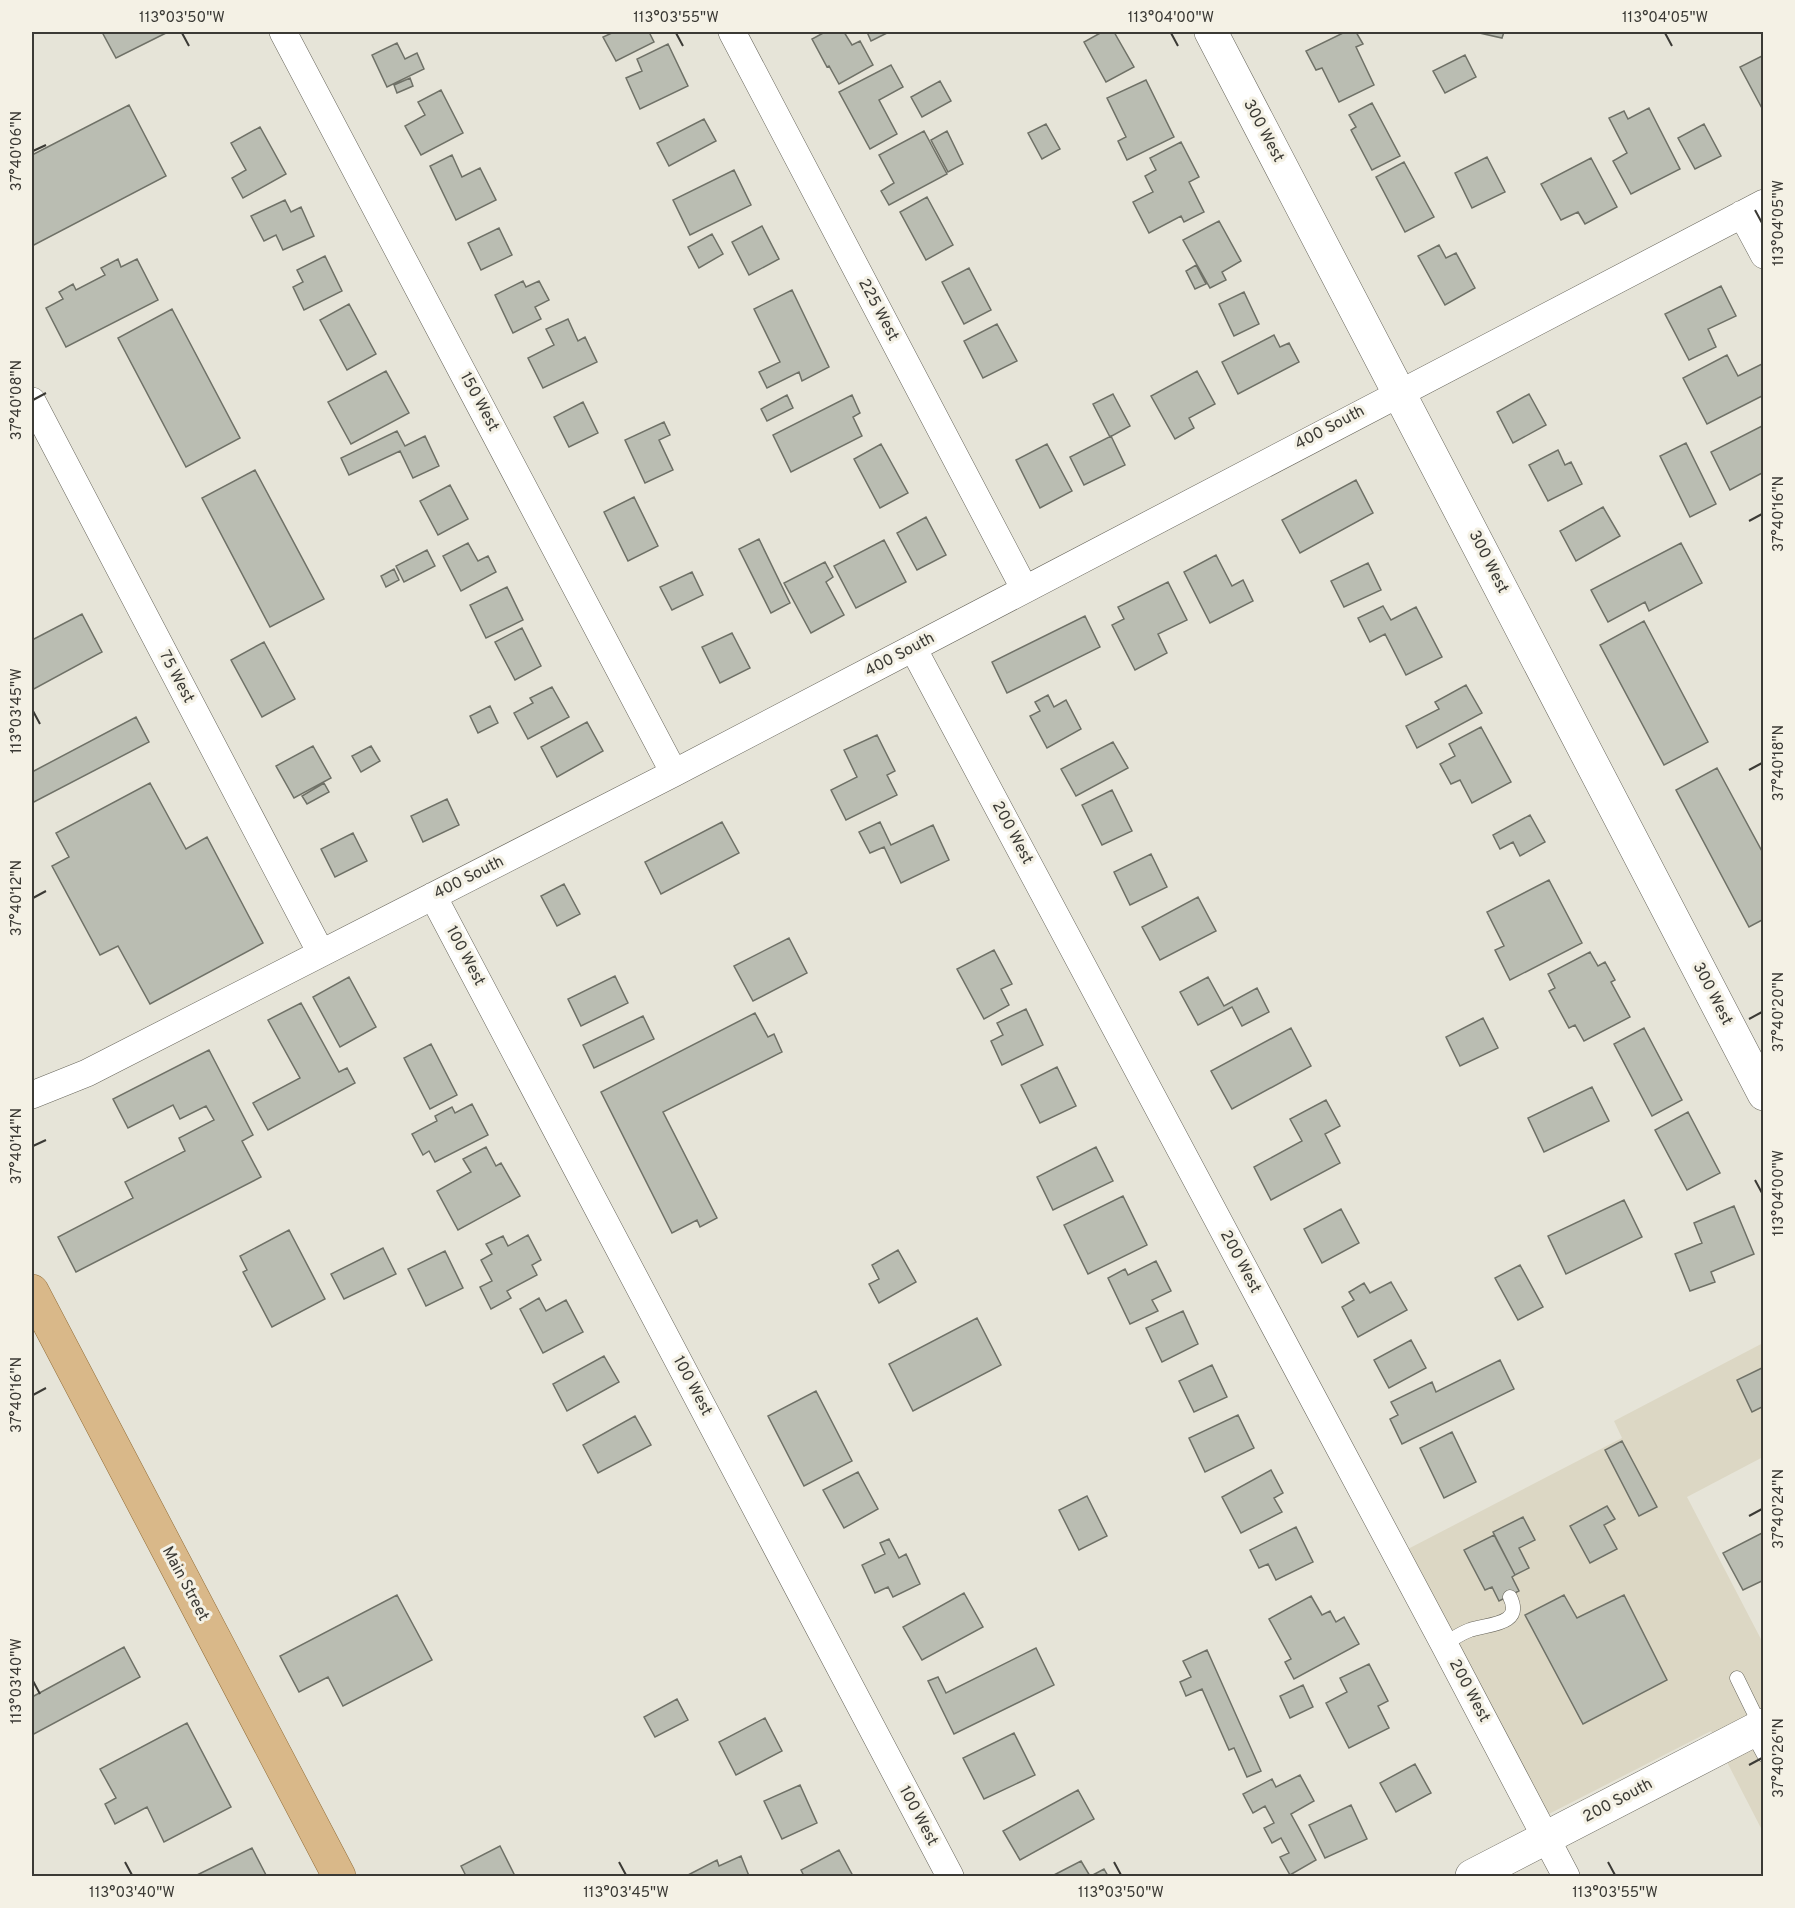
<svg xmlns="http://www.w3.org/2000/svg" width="1795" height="1908" font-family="Overpass,sans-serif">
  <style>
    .built { fill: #dcd7c4 }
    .building { fill: #babdb2; stroke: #6f7167; stroke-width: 1.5 }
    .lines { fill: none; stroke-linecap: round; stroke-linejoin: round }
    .service-casing { stroke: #67655b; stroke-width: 15 }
    .minor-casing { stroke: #67655b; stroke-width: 28 }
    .tertiary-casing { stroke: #67655b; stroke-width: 34 }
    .primary-casing { stroke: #916d38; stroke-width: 34 }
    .service { stroke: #fff; stroke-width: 14 }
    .minor { stroke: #fff; stroke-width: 27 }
    .tertiary { stroke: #fff; stroke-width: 33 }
    .primary { stroke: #d9b889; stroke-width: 33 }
    .ticks { fill: none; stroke: #3b3a35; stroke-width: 2 }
    .labels { text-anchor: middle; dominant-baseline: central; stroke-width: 6; stroke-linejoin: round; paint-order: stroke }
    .street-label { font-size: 16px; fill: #3b3a35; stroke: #f4f1e5 }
    .neatline { fill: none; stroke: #3b3a35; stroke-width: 2 }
    .ticks-label { font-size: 15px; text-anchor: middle; fill: #3b3a35 }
  </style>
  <rect width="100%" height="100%" fill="#e6e4d8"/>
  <path class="built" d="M1763,1343V1457L1687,1497L1763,1643V1832L1711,1731L1543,1817L1406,1550L1622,1438L1614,1421Z"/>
  <path class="building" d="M102,32H168L116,58Z
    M614,32H649L654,42L616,61L603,37Z
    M825,32H844L852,45L860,41L873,65L839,84L829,66L827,67L812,39Z
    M867,32H889L871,41Z
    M1102,32H1114L1134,67L1106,82L1084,42Z
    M1345,32H1356L1363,44L1356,47L1374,85L1339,102L1322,68L1316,70L1306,51Z
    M1475,32H1504L1502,38Z
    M397,43L405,59L417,53L424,69L387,87L372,55Z
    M668,44L688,86L640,109L626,78L642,71L637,59Z
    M1465,55L1476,77L1445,93L1433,71Z
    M1764,55V112L1740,67Z
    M891,65L903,87L879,100L897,134L870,149L839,92Z
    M410,78L413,86L397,93L394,85Z
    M1146,80L1174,137L1127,160L1118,141L1126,137L1107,98Z
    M940,81L951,101L922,117L911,97Z
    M441,90L463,133L421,155L405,126L425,115L418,102Z
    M1372,103L1400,156L1372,170L1351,130L1356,127L1349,115Z
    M129,105L166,176L32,246V155Z
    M1649,108L1680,169L1631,194L1613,161L1627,153L1609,118L1624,111L1628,119Z
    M704,119L716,141L669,166L657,143Z
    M1046,124L1060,149L1042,159L1028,133Z
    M1704,124L1721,156L1695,169L1678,138Z
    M260,127L286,174L243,198L232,178L246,170L231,143Z
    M924,131L947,174L889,205L881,191L894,183L879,155Z
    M947,131L963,164L948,172L931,140Z
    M1181,142L1199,177L1189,182L1204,212L1184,222L1181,216L1149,233L1133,202L1153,192L1145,176L1156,170L1150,158Z
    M452,155L462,177L480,168L496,200L456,220L430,166Z
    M1487,157L1505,192L1472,208L1455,173Z
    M1591,158L1617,207L1585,224L1578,212L1561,220L1541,184Z
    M1404,162L1434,217L1405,232L1376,177Z
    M734,170L751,205L690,235L673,200Z
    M927,197L953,245L926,260L900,212Z
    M285,200L291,212L301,207L314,236L283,250L276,235L264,241L251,216Z
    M1219,221L1241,261L1222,272L1226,280L1210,288L1183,240Z
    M762,226L779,259L749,275L732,242Z
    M499,228L512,255L481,270L468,243Z
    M712,234L723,254L699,268L688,247Z
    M1439,245L1446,258L1456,253L1475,288L1445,305L1418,256Z
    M325,256L342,291L304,310L293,287L303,282L297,270Z
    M118,259L121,267L137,259L158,300L66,347L46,308L63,299L59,292L73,284L76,290L105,275L101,268Z
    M1196,265L1206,284L1195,289L1186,271Z
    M969,268L991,310L964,324L942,282Z
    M523,281L526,287L539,281L549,300L535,307L541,319L513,333L495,295Z
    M1721,286L1736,316L1708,329L1716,347L1689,360L1665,314Z
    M792,290L829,367L802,381L799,372L767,388L759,372L780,362L754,309Z
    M1244,292L1259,324L1234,336L1219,304Z
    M349,304L376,354L347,370L320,320Z
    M172,309L240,438L186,467L118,338Z
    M568,319L578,341L585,337L597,362L543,388L528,358L554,345L546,329Z
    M997,324L1017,361L983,378L964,341Z
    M1274,335L1280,347L1289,343L1299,362L1238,394L1222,362Z
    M1727,355L1738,376L1764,363V395L1707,424L1683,378Z
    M386,371L409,413L351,444L328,402Z
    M1197,371L1215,404L1189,418L1194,428L1175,439L1151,396Z
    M1113,394L1130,426L1110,437L1093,404Z
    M1529,394L1546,425L1513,443L1497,412Z
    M787,395L793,408L767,421L761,409Z
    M852,395L860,413L853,417L862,436L791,472L773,435Z
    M583,402L598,433L569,447L554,417Z
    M664,422L670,435L659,440L673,470L645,483L625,440Z
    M1764,425V472L1730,490L1711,452Z
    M397,431L405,446L425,436L439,466L413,478L400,451L349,475L341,458Z
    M1111,436L1125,465L1084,485L1070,457Z
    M1686,443L1716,504L1690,517L1660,456Z
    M881,444L908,493L880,508L854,459Z
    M1047,444L1072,491L1040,508L1016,460Z
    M1558,450L1565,465L1571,462L1582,484L1548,501L1529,465Z
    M255,470L324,599L270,627L202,498Z
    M1356,480L1373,513L1300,553L1282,520Z
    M450,485L468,519L438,535L420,501Z
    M634,497L658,546L628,561L604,512Z
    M1603,507L1620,536L1576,561L1560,531Z
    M926,517L946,555L917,570L897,533Z
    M759,539L790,603L771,613L739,549Z
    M884,540L906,582L856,608L834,566Z
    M468,543L478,561L488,556L496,572L461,591L443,556Z
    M1681,543L1702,583L1649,611L1645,602L1608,622L1591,590Z
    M427,550L435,566L404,582L396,566Z
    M1216,555L1232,586L1243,580L1253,601L1210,623L1184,572Z
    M825,562L833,577L826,582L844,615L811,633L784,583Z
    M1368,563L1381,590L1344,607L1331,581Z
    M394,569L399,580L386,587L381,576Z
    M692,572L703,595L672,610L660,587Z
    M1168,582L1187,620L1158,634L1167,653L1135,670L1112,625L1124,619L1118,607Z
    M507,587L523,620L486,638L470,605Z
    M1383,606L1391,620L1416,607L1442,657L1406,675L1385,634L1370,642L1358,618Z
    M82,614L102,652L32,690V640Z
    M1085,616L1100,647L1007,693L992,662Z
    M1644,621L1708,742L1664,765L1600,645Z
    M522,628L541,666L515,680L495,642Z
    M732,633L750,668L720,683L702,647Z
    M264,642L295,699L262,717L231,660Z
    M1466,685L1482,713L1417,748L1406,726L1439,709L1435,702Z
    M552,687L569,717L528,739L514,713L533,703L530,698Z
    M1048,695L1054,707L1066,700L1081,729L1047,748L1030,716L1040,711L1035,702Z
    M490,706L498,723L478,733L470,716Z
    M136,717L149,742L32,803V772Z
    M587,722L603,751L557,777L541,747Z
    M1481,727L1511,782L1472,803L1460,780L1451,784L1440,764L1455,756L1449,744Z
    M877,735L895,771L887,775L897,795L846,820L831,790L857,777L844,750Z
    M1113,742L1128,768L1076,796L1061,769Z
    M313,746L331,778L294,798L276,766Z
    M371,746L380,761L361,772L352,756Z
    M1717,768L1764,855V919L1749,927L1676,790Z
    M150,783L186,849L207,837L263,943L150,1004L118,946L100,955L52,866L69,857L56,833Z
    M324,783L329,792L307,804L302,796Z
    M1112,790L1132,831L1102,845L1082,805Z
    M447,799L459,825L423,842L411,816Z
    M1530,815L1545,842L1520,856L1513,842L1500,849L1493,835Z
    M722,822L739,853L661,894L645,862Z
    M880,822L891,845L933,825L949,860L901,883L884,847L870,853L859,832Z
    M353,833L367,861L335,877L321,849Z
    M1151,854L1167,887L1130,905L1114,872Z
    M1549,880L1582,943L1510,980L1495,950L1504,946L1487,912Z
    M564,884L580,914L557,926L541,896Z
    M1198,897L1216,931L1160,960L1142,927Z
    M789,938L807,973L753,1001L734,966Z
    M994,950L1012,984L1001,989L1009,1005L984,1019L957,969Z
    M1590,952L1598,966L1605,962L1615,980L1611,982L1630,1017L1584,1041L1575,1025L1569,1028L1549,991L1555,988L1548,974Z
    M615,976L628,1003L581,1026L568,999Z
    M349,977L376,1027L340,1047L313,997Z
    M1208,977L1224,1006L1257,988L1269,1012L1242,1026L1232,1007L1198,1025L1180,992Z
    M301,1003L339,1072L347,1068L355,1083L268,1130L253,1103L300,1078L268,1020Z
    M1026,1009L1043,1045L1002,1065L991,1041L1003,1035L997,1023Z
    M755,1013L768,1037L774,1034L782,1052L663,1112L717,1218L700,1227L697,1220L672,1233L601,1092Z
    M643,1016L654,1039L594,1068L583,1045Z
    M1483,1018L1498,1048L1460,1066L1446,1037Z
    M1291,1028L1311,1066L1232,1109L1211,1071Z
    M1644,1028L1682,1100L1652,1116L1614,1044Z
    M431,1044L457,1095L430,1109L404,1058Z
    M209,1050L253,1135L242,1141L261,1177L76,1272L58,1237L133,1198L125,1182L185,1151L179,1138L214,1120L206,1106L180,1119L173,1105L128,1128L113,1099Z
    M1057,1067L1076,1106L1040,1123L1021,1085Z
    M1592,1087L1609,1121L1544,1152L1528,1118Z
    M1326,1100L1340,1126L1325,1134L1340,1163L1271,1200L1254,1167L1302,1141L1290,1119Z
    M472,1104L488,1135L435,1162L429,1151L423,1155L412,1134L437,1121L435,1116L452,1107L455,1113Z
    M1688,1112L1720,1173L1687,1190L1655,1130Z
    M486,1147L496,1166L501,1163L520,1196L458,1230L437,1191L471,1172L463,1159Z
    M1096,1147L1113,1181L1053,1210L1037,1177Z
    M1123,1196L1147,1245L1088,1274L1064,1225Z
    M1624,1200L1642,1237L1566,1274L1548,1236Z
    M1734,1206L1754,1254L1711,1272L1715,1282L1690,1291L1675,1254L1702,1243L1694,1223Z
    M1341,1209L1359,1243L1322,1263L1304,1229Z
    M289,1230L325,1299L272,1327L243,1272L247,1270L240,1256Z
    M528,1235L541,1260L532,1265L537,1275L507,1291L511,1298L491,1309L480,1287L492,1281L481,1260L492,1254L486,1244L503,1236L508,1246Z
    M383,1248L396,1274L344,1299L331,1274Z
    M898,1250L916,1282L879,1303L869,1284L879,1279L872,1265Z
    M445,1251L463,1288L426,1306L408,1269Z
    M1156,1261L1171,1291L1152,1300L1158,1311L1130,1324L1108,1278L1125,1269L1128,1275Z
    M1520,1265L1543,1307L1518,1320L1495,1278Z
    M1391,1282L1407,1310L1358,1337L1342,1307L1354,1300L1349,1292L1364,1283L1370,1293Z
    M539,1298L546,1311L566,1300L583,1332L543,1353L520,1309Z
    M1183,1311L1198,1344L1162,1362L1146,1328Z
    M977,1318L1001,1365L913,1411L889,1364Z
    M1411,1340L1426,1368L1389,1388L1374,1360Z
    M604,1356L619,1382L567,1411L553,1384Z
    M1500,1360L1514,1389L1402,1444L1390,1419L1398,1415L1391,1402L1432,1382L1436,1392Z
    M1212,1365L1227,1397L1194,1412L1179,1381Z
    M1764,1367V1406L1752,1412L1737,1380Z
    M816,1391L852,1461L804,1486L768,1416Z
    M1238,1415L1254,1448L1205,1472L1189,1438Z
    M635,1416L651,1445L598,1473L583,1445Z
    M1452,1432L1476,1482L1444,1498L1420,1448Z
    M1622,1441L1657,1507L1639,1516L1605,1450Z
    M1271,1470L1283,1493L1274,1498L1282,1512L1241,1533L1222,1497Z
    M858,1472L878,1509L844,1528L823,1490Z
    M1087,1496L1107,1536L1079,1550L1059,1510Z
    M1607,1506L1615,1519L1604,1525L1617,1549L1590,1563L1570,1526Z
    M1523,1517L1535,1540L1519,1548L1529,1568L1515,1575L1493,1532Z
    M1296,1527L1313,1562L1276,1580L1268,1564L1259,1568L1250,1550Z
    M1764,1532V1580L1743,1590L1723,1553Z
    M1494,1535L1515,1575L1512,1577L1519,1591L1499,1601L1492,1587L1485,1590L1464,1550Z
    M889,1539L899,1558L906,1554L920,1584L893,1597L888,1587L875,1593L862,1565L885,1554L880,1543Z
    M964,1593L983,1627L922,1660L903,1627Z
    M397,1595L432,1660L343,1706L328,1677L299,1692L280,1656Z
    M1564,1595L1577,1618L1624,1595L1667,1680L1583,1724L1525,1615Z
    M1311,1596L1322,1615L1330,1611L1336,1622L1344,1617L1359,1644L1294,1679L1285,1662L1291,1659L1269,1619Z
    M124,1647L140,1677L32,1735V1697Z
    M1036,1648L1054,1685L954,1734L928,1681L938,1677L946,1693Z
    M1207,1650L1261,1771L1247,1777L1234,1748L1229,1750L1202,1689L1186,1696L1180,1682L1191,1677L1183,1661Z
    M1369,1664L1388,1701L1378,1706L1389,1728L1349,1748L1326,1703L1347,1692L1340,1678Z
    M1303,1685L1313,1707L1290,1718L1280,1696Z
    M677,1699L688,1720L655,1737L644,1717Z
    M765,1718L782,1751L736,1775L719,1742Z
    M187,1723L231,1807L164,1842L147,1807L115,1824L105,1804L116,1798L100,1769Z
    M1014,1733L1035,1775L984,1799L963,1758Z
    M1415,1764L1431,1793L1396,1812L1380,1783Z
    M1300,1775L1314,1801L1291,1814L1316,1860L1290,1875L1280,1857L1289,1853L1281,1838L1272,1843L1264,1828L1274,1823L1265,1806L1253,1813L1243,1794L1272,1779L1276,1787Z
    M800,1785L817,1823L782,1839L764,1801Z
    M1078,1790L1094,1819L1020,1860L1003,1831Z
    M1351,1805L1367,1839L1325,1858L1309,1825Z
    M500,1846L515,1876H459L465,1874L461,1866Z
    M252,1848L266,1875L195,1876Z
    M839,1850L853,1876H804L801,1870Z
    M741,1856L749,1876H689L688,1875L717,1860L719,1866Z
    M1081,1861L1090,1876H1052Z
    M1104,1869L1108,1876H1091Z"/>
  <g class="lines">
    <defs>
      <path id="service" d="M1444,1644C1453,1639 1461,1633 1470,1630C1486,1624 1524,1626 1510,1597
        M1737,1678L1761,1727
        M1751,1731L1764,1755"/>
      <path id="minor" d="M283,32L674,773
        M732,32L1024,588
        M1742,214L1764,255
        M32,401L321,953
        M913,648L1444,1644L1566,1876
        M433,896L950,1876
        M32,1095L87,1073L674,773L1764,203"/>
      <path id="tertiary" d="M1211,32L1764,1094
        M1472,1876L1764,1725"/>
      <path id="primary" d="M32,1291L339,1876"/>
    </defs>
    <use href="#service" class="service-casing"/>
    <use href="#minor" class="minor-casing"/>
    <use href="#tertiary" class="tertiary-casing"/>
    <use href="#primary" class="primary-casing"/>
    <use href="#service" class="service"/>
    <use href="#minor" class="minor"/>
    <use href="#tertiary" class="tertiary"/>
    <use href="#primary" class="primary"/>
  </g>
  <path class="ticks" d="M182,33L189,46M676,33L683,46M1171,33L1178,46M1665,33L1672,46M33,151L46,145M1755,210L1762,223M33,400L46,393M1749,521L1762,514M33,711L40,724M1749,770L1762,763M33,898L46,891M1749,1019L1762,1012M33,1146L46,1140M1755,1180L1762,1193M33,1395L46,1388M1749,1516L1762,1509M33,1681L40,1694M1749,1765L1762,1758M125,1862L132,1875M619,1862L626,1875M1114,1862L1121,1875M1608,1862L1615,1875"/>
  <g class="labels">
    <g class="street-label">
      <text transform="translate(1263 131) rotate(62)">300 West</text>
      <text transform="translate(878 310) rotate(62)">225 West</text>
      <text transform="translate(479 402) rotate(62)">150 West</text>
      <text transform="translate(1330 428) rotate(-28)">400 South</text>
      <text transform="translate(1488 562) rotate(63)">300 West</text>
      <text transform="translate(900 655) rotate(-28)">400 South</text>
      <text transform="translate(176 677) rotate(62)">75 West</text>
      <text transform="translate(1012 833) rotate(62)">200 West</text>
      <text transform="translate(469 878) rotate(-27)">400 South</text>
      <text transform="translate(465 956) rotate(62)">100 West</text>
      <text transform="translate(1712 994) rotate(63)">300 West</text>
      <text transform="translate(1240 1262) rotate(62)">200 West</text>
      <text transform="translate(692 1386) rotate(62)">100 West</text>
      <text transform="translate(185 1584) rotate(62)">Main Street</text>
      <text transform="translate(1469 1691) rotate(62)">200 West</text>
      <text transform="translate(1618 1801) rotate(-28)">200 South</text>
      <text transform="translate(918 1816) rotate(62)">100 West</text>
    </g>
  </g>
  <rect width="1795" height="1908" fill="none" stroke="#f4f1e5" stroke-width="66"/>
  <rect x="33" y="33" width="1729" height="1842" class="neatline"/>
  <g class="ticks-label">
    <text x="182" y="22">113°03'50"W</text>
    <text x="676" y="22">113°03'55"W</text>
    <text x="1171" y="22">113°04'00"W</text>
    <text x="1665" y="22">113°04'05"W</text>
    <text transform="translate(16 151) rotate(-90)" y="5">37°40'06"N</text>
    <text transform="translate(1778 223) rotate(-90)" y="5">113°04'05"W</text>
    <text transform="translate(16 400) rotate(-90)" y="5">37°40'08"N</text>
    <text transform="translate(1778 514) rotate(-90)" y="5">37°40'16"N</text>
    <text transform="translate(16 711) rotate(-90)" y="5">113°03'45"W</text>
    <text transform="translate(1778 763) rotate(-90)" y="5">37°40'18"N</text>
    <text transform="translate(16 898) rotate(-90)" y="5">37°40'12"N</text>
    <text transform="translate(1778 1012) rotate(-90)" y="5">37°40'20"N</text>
    <text transform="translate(16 1146) rotate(-90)" y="5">37°40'14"N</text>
    <text transform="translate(1778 1193) rotate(-90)" y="5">113°04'00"W</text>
    <text transform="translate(16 1395) rotate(-90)" y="5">37°40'16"N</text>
    <text transform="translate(1778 1509) rotate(-90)" y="5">37°40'24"N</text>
    <text transform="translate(16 1681) rotate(-90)" y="5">113°03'40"W</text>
    <text transform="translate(1778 1758) rotate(-90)" y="5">37°40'26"N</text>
    <text x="132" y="1897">113°03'40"W</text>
    <text x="626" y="1897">113°03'45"W</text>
    <text x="1121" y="1897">113°03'50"W</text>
    <text x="1615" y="1897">113°03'55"W</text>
  </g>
</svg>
